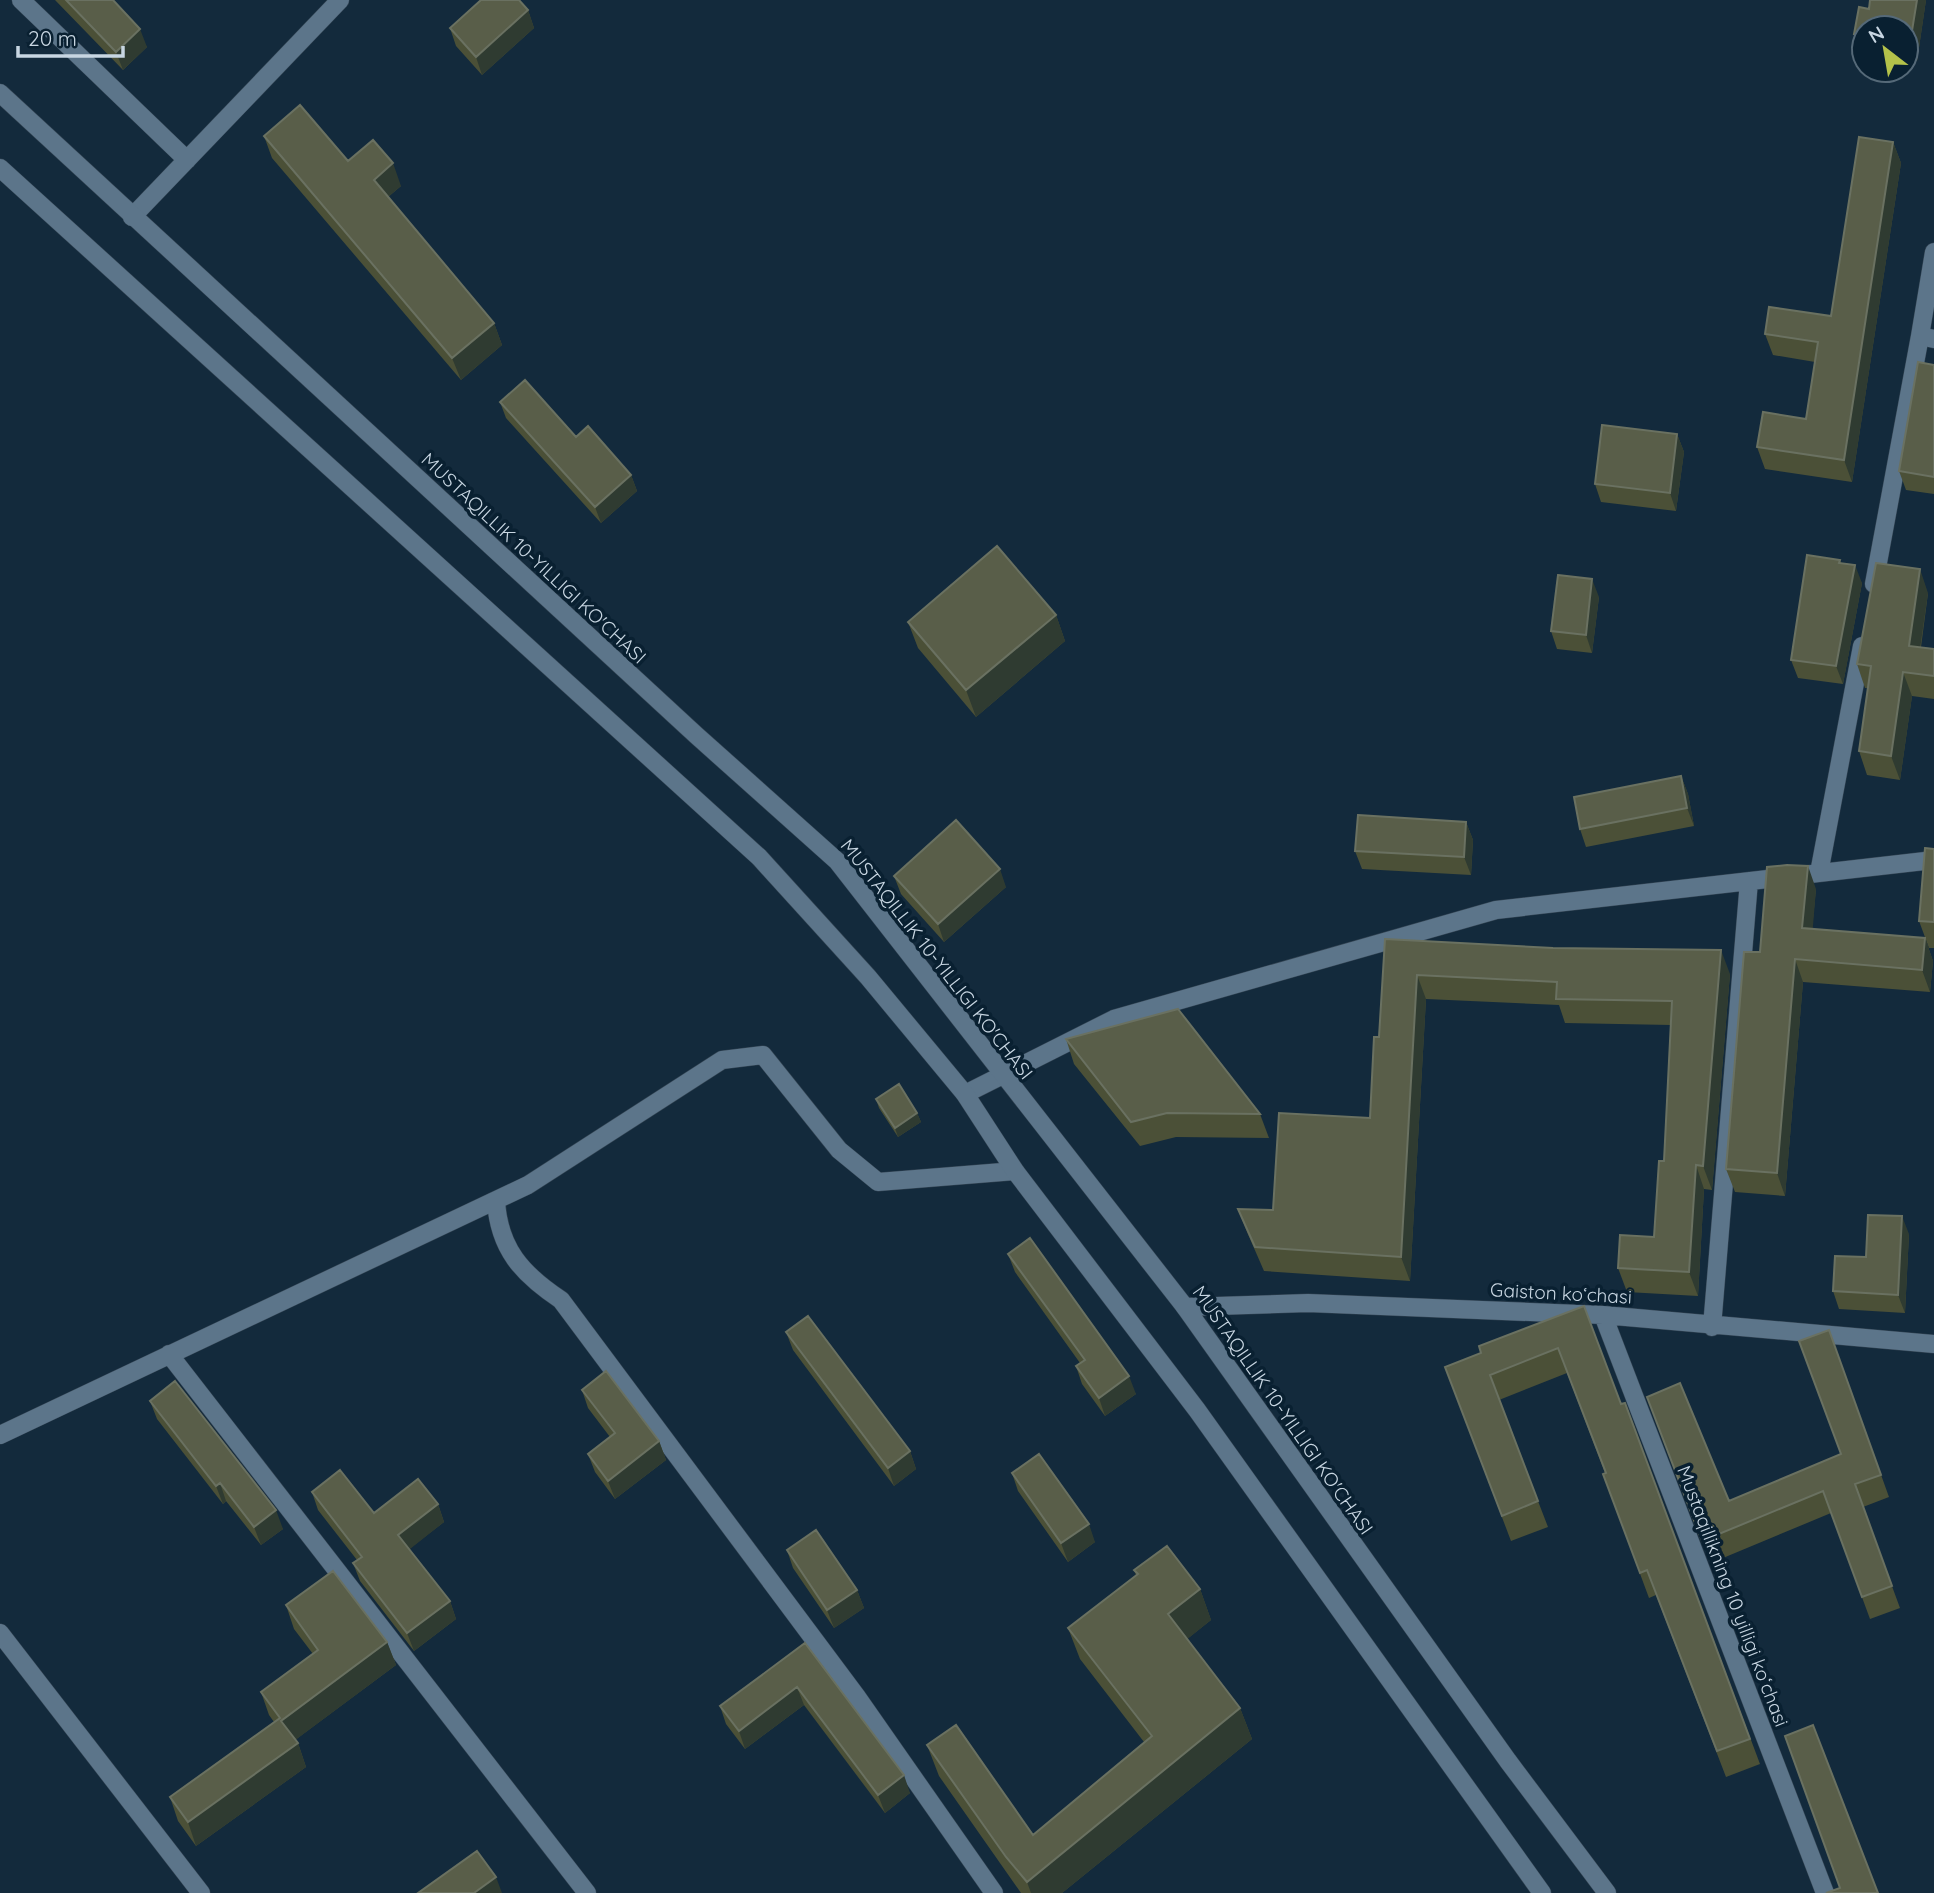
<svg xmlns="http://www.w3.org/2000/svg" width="1934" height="1893" font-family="Quicksand,sans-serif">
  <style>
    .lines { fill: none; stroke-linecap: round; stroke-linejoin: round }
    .minor-casing { stroke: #344554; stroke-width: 19 }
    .secondary-casing { stroke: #344554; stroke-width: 19 }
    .minor { stroke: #5c758a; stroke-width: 18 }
    .secondary { stroke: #5c758a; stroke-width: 18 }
    .wall { fill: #4b5037 }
    .shaded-wall { fill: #2f3b31 }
    .building { fill: #595e49; stroke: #6a7161; stroke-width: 2 }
    .labels { text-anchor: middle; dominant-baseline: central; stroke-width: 7; stroke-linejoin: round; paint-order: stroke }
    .street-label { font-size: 19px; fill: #c8d6e2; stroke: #092031 }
  </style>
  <rect width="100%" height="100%" fill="#132a3c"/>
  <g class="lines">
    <defs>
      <path id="minor" d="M21,0L187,160
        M132,217L340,0
        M1934,252L1920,336L1934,339
        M1874,584L1920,336
        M1819,873L1862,646
        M965,1094L1114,1019L1496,910L1934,860
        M496,1201C499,1249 522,1274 561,1300L857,1697L994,1893
        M1185,1307L1308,1303L1603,1315L1934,1344
        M1603,1315L1825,1893
        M1712,1327L1749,881
        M169,1354L587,1893
        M0,1435L528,1185L722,1060L763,1055L839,1150L878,1182L1015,1171
        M0,1633L201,1893"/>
      <path id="secondary" d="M0,93L696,735L837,861L1185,1307L1508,1761L1607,1893
        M0,168L759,857L868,977L965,1094L1015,1171L1197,1410L1542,1893"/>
    </defs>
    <use href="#minor" class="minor-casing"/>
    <use href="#secondary" class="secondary-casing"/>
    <use href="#minor" class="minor"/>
    <use href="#secondary" class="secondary"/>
  </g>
  <path class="wall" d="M55,0H113L147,47L123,70Z
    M1870,0H1926L1917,61L1906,59V28H1864V52H1861L1854,34L1869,9Z
    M528,10L534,28L482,75L456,46L450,28Z
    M264,136L348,161L401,186L388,197L494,323L502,345L461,380L272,158Z
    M1893,142L1901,163L1852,482L1765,469L1757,447L1806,419L1815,362L1773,355L1765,334L1831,316Z
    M1934,365V494L1906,490L1899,471Z
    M500,402L576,437L631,475L637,491L601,523L506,418Z
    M1677,434L1684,452L1676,511L1601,502L1595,484Z
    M1840,560L1841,563L1862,583L1843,684L1798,678L1791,660Z
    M1928,593L1921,647L1934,649V699L1912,696L1900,780L1867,775L1859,751L1868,688H1865L1857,664Z
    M1599,597L1592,653L1557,649L1551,631Z
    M1056,615L1065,641L976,717L918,648L908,622Z
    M1681,776L1688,794L1694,826L1586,847L1580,829Z
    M1466,822L1473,840L1471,875L1362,869L1355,851Z
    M1934,849V948H1929L1919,921Z
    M894,876L1006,887L944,942L901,894Z
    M1816,889L1812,929L1925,938L1933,961L1930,992L1803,982L1785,1196L1735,1192L1726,1169L1760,952Z
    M1385,939L1730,974L1712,1190L1704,1189L1698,1296L1627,1292L1618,1268L1654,1237L1664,1161L1671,1025L1565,1023L1559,1005L1426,999L1410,1281L1264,1271L1247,1232L1238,1209L1273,1210L1370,1118L1379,1037Z
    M1066,1039L1260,1114L1269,1138L1176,1137L1140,1146L1074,1064Z
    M876,1099L917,1113L921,1122L898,1137L879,1108Z
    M1909,1234L1905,1313L1839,1309L1833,1291L1866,1257Z
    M1008,1254L1136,1394L1105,1416L1082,1384L1076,1366L1080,1363L1015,1272Z
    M1584,1306L1621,1404L1625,1403L1760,1764L1726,1777L1656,1595L1649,1598L1603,1474L1605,1473L1567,1373L1499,1400L1548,1527L1511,1541L1445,1367L1481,1354Z
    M1829,1330L1889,1497L1863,1507L1900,1608L1870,1619L1831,1513L1711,1563L1655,1419L1729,1501L1841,1454Z
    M786,1332L910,1451L916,1469L894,1486L793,1350Z
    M582,1390L659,1441L666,1460L615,1499L595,1472L588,1454L610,1437L588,1408Z
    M150,1401L283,1529L261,1545L226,1501L223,1504L157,1419Z
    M1012,1473L1095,1542L1068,1562L1018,1491Z
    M312,1492L374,1513L438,1504L444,1522L409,1549L450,1601L456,1619L414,1651L360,1581L353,1563L357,1560L318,1510Z
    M787,1550L857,1590L864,1608L834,1628L793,1568Z
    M1134,1570L1200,1589L1211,1620L1187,1639L1240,1708L1252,1739L1062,1893H1021L939,1776L927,1745L1033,1835L1144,1742L1080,1659L1068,1628L1136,1575Z
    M286,1605L387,1642L396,1665L295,1740L298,1743L306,1767L196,1846L178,1821L170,1797L274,1722L269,1715L261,1692L313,1654L294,1629Z
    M805,1643L910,1793L885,1813L804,1705L745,1749L726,1724L720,1706Z"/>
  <path class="shaded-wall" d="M1917,0H1926L1917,61L1910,43Z
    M528,10L534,28L482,75L476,57Z
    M140,29L147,47L123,70L116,52Z
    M1893,142L1901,163L1852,482L1844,460Z
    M393,163L401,186L382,202L374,180Z
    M494,323L502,345L461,380L452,358Z
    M1677,434L1684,452L1676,511L1670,493Z
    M631,475L637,491L601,523L595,507Z
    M1855,565L1862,583L1843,684L1836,666Z
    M1920,569L1928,593L1917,670L1909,646Z
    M1592,579L1599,597L1592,653L1586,635Z
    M1056,615L1065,641L976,717L966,690Z
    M1903,672L1912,696L1900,780L1891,756Z
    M1681,776L1688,794L1694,826L1687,808Z
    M1466,822L1473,840L1471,875L1464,857Z
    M1808,866L1816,889L1811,950L1802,928Z
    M1000,869L1006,887L944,942L938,924Z
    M1925,938L1933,961L1930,992L1922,970Z
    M1721,950L1730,974L1712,1190L1703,1166Z
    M1795,959L1803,982L1785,1196L1777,1173Z
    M1417,975L1426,999L1410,1281L1401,1257Z
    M917,1113L921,1122L898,1137L895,1128Z
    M1696,1165L1704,1189L1698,1296L1689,1272Z
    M1902,1216L1909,1234L1905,1313L1898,1295Z
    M1129,1376L1136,1394L1105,1416L1099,1398Z
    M659,1441L666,1460L615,1499L608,1481Z
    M910,1451L916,1469L894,1486L888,1468Z
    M220,1483L226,1501L223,1504L216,1486Z
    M438,1504L444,1522L405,1553L398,1535Z
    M276,1510L283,1529L261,1545L254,1527Z
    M1089,1524L1095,1542L1068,1562L1061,1543Z
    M1200,1589L1211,1620L1180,1645L1168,1614Z
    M857,1590L864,1608L834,1628L827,1610Z
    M450,1601L456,1619L414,1651L407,1633Z
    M387,1642L396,1665L290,1744L281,1721Z
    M797,1687L804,1705L745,1749L739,1731Z
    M1240,1708L1252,1739L1062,1893H1031L1027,1882Z
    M298,1743L306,1767L196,1846L188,1822Z
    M904,1775L910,1793L885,1813L878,1795Z
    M496,1877L502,1893H474Z"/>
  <path class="building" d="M66,0H113L140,29L116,52Z
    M481,0H519L528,10L476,57L450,28Z
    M1870,0H1917L1910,43L1906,42V28H1864V35L1854,34L1859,7L1869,9Z
    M300,105L348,161L373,140L393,163L374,180L494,323L452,358L264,136Z
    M1859,137L1893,142L1844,460L1757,447L1763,412L1806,419L1818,342L1765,334L1769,307L1831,316Z
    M1918,362L1934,365V477L1899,471Z
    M525,380L576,437L588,426L631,475L595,507L500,402Z
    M1602,425L1677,434L1670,493L1595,484Z
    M997,546L1056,615L966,690L908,622Z
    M1807,555L1840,560L1839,563L1855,565L1836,666L1791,660Z
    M1876,563L1920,569L1909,646L1934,649V676L1903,672L1891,756L1859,751L1871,666L1857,664Z
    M1558,575L1592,579L1586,635L1551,631Z
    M1681,776L1687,808L1580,829L1574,797Z
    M1358,815L1466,822L1464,857L1355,851Z
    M956,820L1000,869L938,924L894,876Z
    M1925,848L1934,849V922L1919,921Z
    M1787,865L1808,866L1802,928L1925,938L1922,970L1795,959L1777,1173L1726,1169L1744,952H1760L1767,867Z
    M1385,939L1553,948L1721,950L1703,1166L1696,1165L1689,1272L1618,1268L1620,1235L1654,1237L1659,1161H1664L1672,1001L1556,999L1557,982L1417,975L1401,1257L1255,1247L1238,1209L1273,1210L1279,1113L1370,1118L1374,1037H1379Z
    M1178,1009L1260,1114L1167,1113L1131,1122L1066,1039Z
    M899,1084L917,1113L895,1128L876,1099Z
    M1868,1215L1902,1216L1898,1295L1833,1291L1835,1256L1866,1257Z
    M1030,1238L1129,1376L1099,1398L1076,1366L1085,1360L1008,1254Z
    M1584,1306L1621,1404L1625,1403L1750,1739L1717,1751L1647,1570L1640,1573L1603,1474L1606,1473L1558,1348L1490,1375L1538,1501L1502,1516L1445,1367L1481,1353L1479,1346Z
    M808,1316L910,1451L888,1468L786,1332Z
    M1829,1330L1881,1475L1855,1484L1892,1586L1862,1597L1823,1491L1702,1541L1647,1397L1680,1383L1729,1501L1841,1454L1799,1341Z
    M606,1371L659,1441L608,1481L588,1454L615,1433L582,1390Z
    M175,1381L276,1510L254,1527L220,1483L216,1486L150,1401Z
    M1039,1454L1089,1524L1061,1543L1012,1473Z
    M340,1470L374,1513L418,1479L438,1504L398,1535L450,1601L407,1633L353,1563L362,1557L312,1492Z
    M816,1530L857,1590L827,1610L787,1550Z
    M1167,1546L1200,1589L1168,1614L1240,1708L1027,1882L1006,1857L927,1745L956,1725L1033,1835L1152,1736L1068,1628L1138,1574L1134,1570Z
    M333,1571L387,1642L281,1721L298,1743L188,1822L170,1797L280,1718L261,1692L318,1650L286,1605Z
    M805,1643L904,1775L878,1795L797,1687L739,1731L720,1706Z
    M1813,1725L1878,1893H1826L1840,1888L1785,1736Z
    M477,1851L496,1877L474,1893H418Z"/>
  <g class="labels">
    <g class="street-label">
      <text transform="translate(534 558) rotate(43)">MUSTAQILLIK 10-YILLIGI KO'CHASI</text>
      <text transform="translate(937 959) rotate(52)">MUSTAQILLIK 10-YILLIGI KO'CHASI</text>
      <text transform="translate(1561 1293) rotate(3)">Gaiston koʻchasi</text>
      <text transform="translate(1283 1410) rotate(55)">MUSTAQILLIK 10-YILLIGI KO'CHASI</text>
      <text transform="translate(1733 1596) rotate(69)">Mustaqillikning 10 yilligi koʻchasi</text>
    </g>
  </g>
  <g transform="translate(1885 49) rotate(329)"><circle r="33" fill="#092031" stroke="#556978" stroke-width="2"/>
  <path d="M0-5L12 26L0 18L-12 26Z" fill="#b4c24a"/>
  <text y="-10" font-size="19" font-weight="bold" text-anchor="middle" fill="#c8d6e2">N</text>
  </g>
  <path d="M18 46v10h105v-10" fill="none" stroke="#c8d6e2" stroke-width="3.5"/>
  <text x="28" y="46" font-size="21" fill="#c8d6e2" stroke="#092031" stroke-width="5" paint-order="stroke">20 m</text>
</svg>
